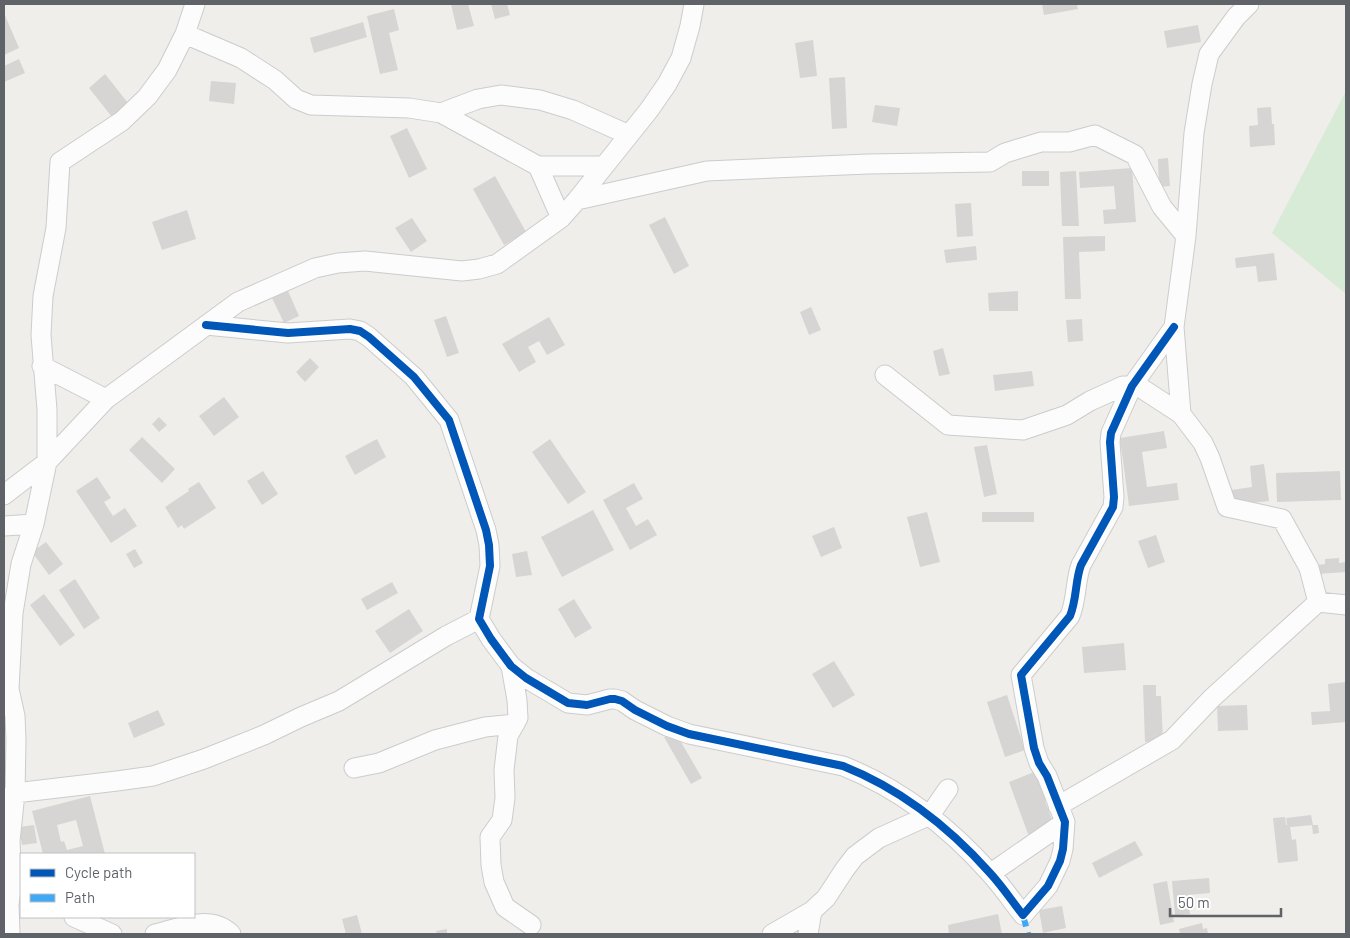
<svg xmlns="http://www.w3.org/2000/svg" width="1350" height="938" font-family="Barlow,sans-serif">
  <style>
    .green { fill: #d8ebd6 }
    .building { fill: #d6d5d3; fill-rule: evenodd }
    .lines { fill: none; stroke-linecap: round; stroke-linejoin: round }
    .minor-casing { stroke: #cbcccc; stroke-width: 21 }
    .minor { stroke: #fdfcfc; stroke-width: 19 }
    .quiet { stroke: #3fa9f5; stroke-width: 6; stroke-dasharray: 12 6; stroke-linecap: butt }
    .cycleway-casing { stroke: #fff; stroke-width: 11 }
    .cycleway { stroke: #0057b8; stroke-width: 8 }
  </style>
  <rect width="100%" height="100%" fill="#efeeea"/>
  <path class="green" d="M1346,91V294L1272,233Z"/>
  <path class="building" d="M451,4H468L474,26L457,30Z
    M491,4H507L510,15L495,19Z
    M1042,4H1077L1078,9L1044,15Z
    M394,9L399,30L389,33L398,70L380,74L367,16Z
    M4,13L19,48L4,55Z
    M363,22L367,37L314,53L310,38Z
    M1198,25L1201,42L1167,48L1164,31Z
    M813,40L817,76L800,78L795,43Z
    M19,59L25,73L4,82V66Z
    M105,74L128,103L112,117L89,88Z
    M845,77L847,128L832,129L829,78Z
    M211,81L236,83L234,104L209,101Z
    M875,105L900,108L897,126L872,122Z
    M1271,107L1272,124H1274L1275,145L1250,147L1249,126L1258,125L1257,108Z
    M407,128L427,169L409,178L390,136Z
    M1168,158L1170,186L1159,187L1158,159Z
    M1132,168L1136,222L1104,224L1103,210L1116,209L1114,186L1080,188L1079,172Z
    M1022,171H1049V186H1022Z
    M1076,171L1079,226H1062L1060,172Z
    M495,176L526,232L504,245L473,189Z
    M971,203L973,236L957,237L955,204Z
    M187,210L196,239L162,250L152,222Z
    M665,217L689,266L674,274L649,225Z
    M412,218L427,241L411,252L395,228Z
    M1105,236V251L1079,252L1081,299H1065L1063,237Z
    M976,246L977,260L946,263L944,250Z
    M1274,253L1277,280L1258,282L1256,266L1236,268L1235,258Z
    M288,291L299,316L284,323L272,298Z
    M1018,291V311H989L988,293Z
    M811,307L821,330L809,335L800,312Z
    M446,316L459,353L447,357L434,320Z
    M549,317L565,345L547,355L539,341L528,347L536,362L519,372L502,344Z
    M1082,319L1083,341L1068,342L1066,320Z
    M943,348L950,374L939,376L933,351Z
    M310,358L319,367L305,382L296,372Z
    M1032,371L1034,386L995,391L993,375Z
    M224,397L239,417L214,436L199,416Z
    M159,417L167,425L159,432L152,424Z
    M1164,431L1167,448L1142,452L1147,487L1177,483L1179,500L1129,506L1120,438Z
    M142,437L175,469L162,483L129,450Z
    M377,439L386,457L355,475L345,456Z
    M550,439L586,492L568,504L532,452Z
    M987,445L997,494L984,497L974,447Z
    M1264,464L1269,501L1233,505L1231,490L1252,487L1250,466Z
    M263,471L278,494L262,505L247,481Z
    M1340,471L1341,500L1277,502L1276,473Z
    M97,477L111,498L104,502L113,516L125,508L137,526L111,543L76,491Z
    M199,482L216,508L184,529L182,525L178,528L165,507L189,491L188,489Z
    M634,483L643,499L626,508L636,526L648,519L657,535L630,550L603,500Z
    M593,510L614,550L562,577L541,537Z
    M927,512L940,562L920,567L907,517Z
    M982,512H1034V522H982Z
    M834,527L842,548L821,557L812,536Z
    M1156,535L1165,562L1148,568L1138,541Z
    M46,542L63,564L49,575L32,552Z
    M135,549L143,563L134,568L126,554Z
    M527,551L532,575L516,577L512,554Z
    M1339,558V563L1346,562V572L1318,574L1317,565L1325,564V559Z
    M75,579L100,618L84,629L59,590Z
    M392,582L398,593L367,610L361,599Z
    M44,594L75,635L60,646L30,605Z
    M574,599L592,628L575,638L558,609Z
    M409,609L423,631L390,653L375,631Z
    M1124,643L1126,670L1084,673L1082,647Z
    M834,661L855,695L833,708L812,674Z
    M1346,682V722L1312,725L1311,712L1330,711L1328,684Z
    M1143,685H1156V696H1161L1163,741L1145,742Z
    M1007,695L1025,750L1005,757L987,702Z
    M1247,705L1248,730L1218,731L1217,706Z
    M158,710L165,725L134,738L128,723Z
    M674,730L702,778L691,784L664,737Z
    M1034,772L1037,779L1041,778L1049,799L1045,801L1054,825L1028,834L1009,782Z
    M90,796L105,854H43L32,811ZM76,820L83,846L67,850L64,841L61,842L57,825Z
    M1311,815L1313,825L1290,827L1292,840L1296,839L1298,861L1278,863L1273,818L1285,817L1286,825H1287L1286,818Z
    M34,825L37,843L22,845L19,827Z
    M1312,825H1318L1319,833L1313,834Z
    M1135,841L1143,855L1099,878L1092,863Z
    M1209,878L1210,893L1188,895L1190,914L1175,915L1172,881Z
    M1167,881L1174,922L1160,925L1153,884Z
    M1062,906L1066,928L1043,933L1039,910Z
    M998,914L1002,934H949L948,925Z
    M357,915L362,934H346L342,919Z
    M1202,923L1203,929L1207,928L1208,934H1180L1179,929Z
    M447,929V934H437L436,931Z"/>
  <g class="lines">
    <defs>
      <path id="minor" d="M185,34L241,58L275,80L296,99L311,105L409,108L441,113L538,166H604
        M441,113L478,99L501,95L540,100L573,110L629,135
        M538,166L561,218
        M577,200L707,171L868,164L990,162L1005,153L1041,142H1069L1095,135L1135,155L1162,207L1186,236
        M206,325L288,333L350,329L360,331L369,337L414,377L449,420L486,530L489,545L490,566L479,619L491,639L511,666L526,678L568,703L587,705L610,699H615L622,701L635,710L667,726L689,734L843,766C901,789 949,827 990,873C1002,886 1012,901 1023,915L1048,886L1060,861L1063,849L1065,822L1047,776L1039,763L1034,748L1021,675L1070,616C1077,599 1075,581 1081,565L1113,507L1114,497L1110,442L1111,433L1132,386L1174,327
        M42,366L106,399
        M885,375L948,425L1023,430L1067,415L1090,401L1123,386H1132L1141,388L1181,414L1203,443L1210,458L1227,507L1282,519L1309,568L1318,602
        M1181,414L1174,327L1186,236L1194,133L1202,84L1209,54L1236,17L1249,4
        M4,495L47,462L106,399L238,302L315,268L338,263L365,261L462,271L479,269L497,264L518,249L561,218L577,200L649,110L667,84L681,58L690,26L694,4
        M4,526L34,524
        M511,666L517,700L518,718L508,736L504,770L505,798L502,820L490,837L491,865L494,882L505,907L531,925
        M4,684L9,689L15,716L16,740L15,793L10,841L12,885L9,904L10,934
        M9,689L13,613L21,564L34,524L47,462V410L41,335L43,296L56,228L60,162L122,121L147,97L167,70L185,34L195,4
        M354,768L379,763L435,740L485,727L515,724
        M4,800L15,793L117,781L153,776L204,759L264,735L301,717L339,701L446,636L479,619
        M1058,806L1172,740L1212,698L1318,602L1346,605
        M991,873L1065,822
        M74,917L112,934
        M155,934C180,928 210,914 231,934
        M772,934L812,911L826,898L845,869L855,856L879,838L930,815L948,789
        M808,934L812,911"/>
    </defs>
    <use href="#minor" class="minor-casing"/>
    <use href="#minor" class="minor"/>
    <path class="quiet" d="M1023,915L1028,934"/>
    <defs>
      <path id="cycleway" d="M206,325L288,333L350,329L360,331L369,337L414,377L449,420L486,530L489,545L490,566L479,619L491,639L511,666L526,678L568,703L587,705L610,699H615L622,701L635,710L667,726L689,734L843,766C901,789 949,827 990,873C1002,886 1012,901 1023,915L1048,886L1060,861L1063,849L1065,822L1047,776L1039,763L1034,748L1021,675L1070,616C1077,599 1075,581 1081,565L1113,507L1114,497L1110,442L1111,433L1132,386L1174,327"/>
    </defs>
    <use href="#cycleway" class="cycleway-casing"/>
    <use href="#cycleway" class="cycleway"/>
  </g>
  <rect width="1350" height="938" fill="none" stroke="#5f6368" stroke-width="10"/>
  <rect x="20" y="853" width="175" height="65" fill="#ffffff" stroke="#bfc1c3"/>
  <rect x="30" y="869" width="25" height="8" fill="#0057b8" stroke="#bfc1c3"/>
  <text x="65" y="878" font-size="15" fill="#5f6368">Cycle path</text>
  <rect x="30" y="894" width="25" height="8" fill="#3fa9f5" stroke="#bfc1c3"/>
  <text x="65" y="903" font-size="15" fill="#5f6368">Path</text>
  <path d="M1170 908v8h111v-8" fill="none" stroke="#5f6368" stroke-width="2.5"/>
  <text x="1178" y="908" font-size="15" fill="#5f6368" stroke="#ffffff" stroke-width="4" paint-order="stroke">50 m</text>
</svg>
